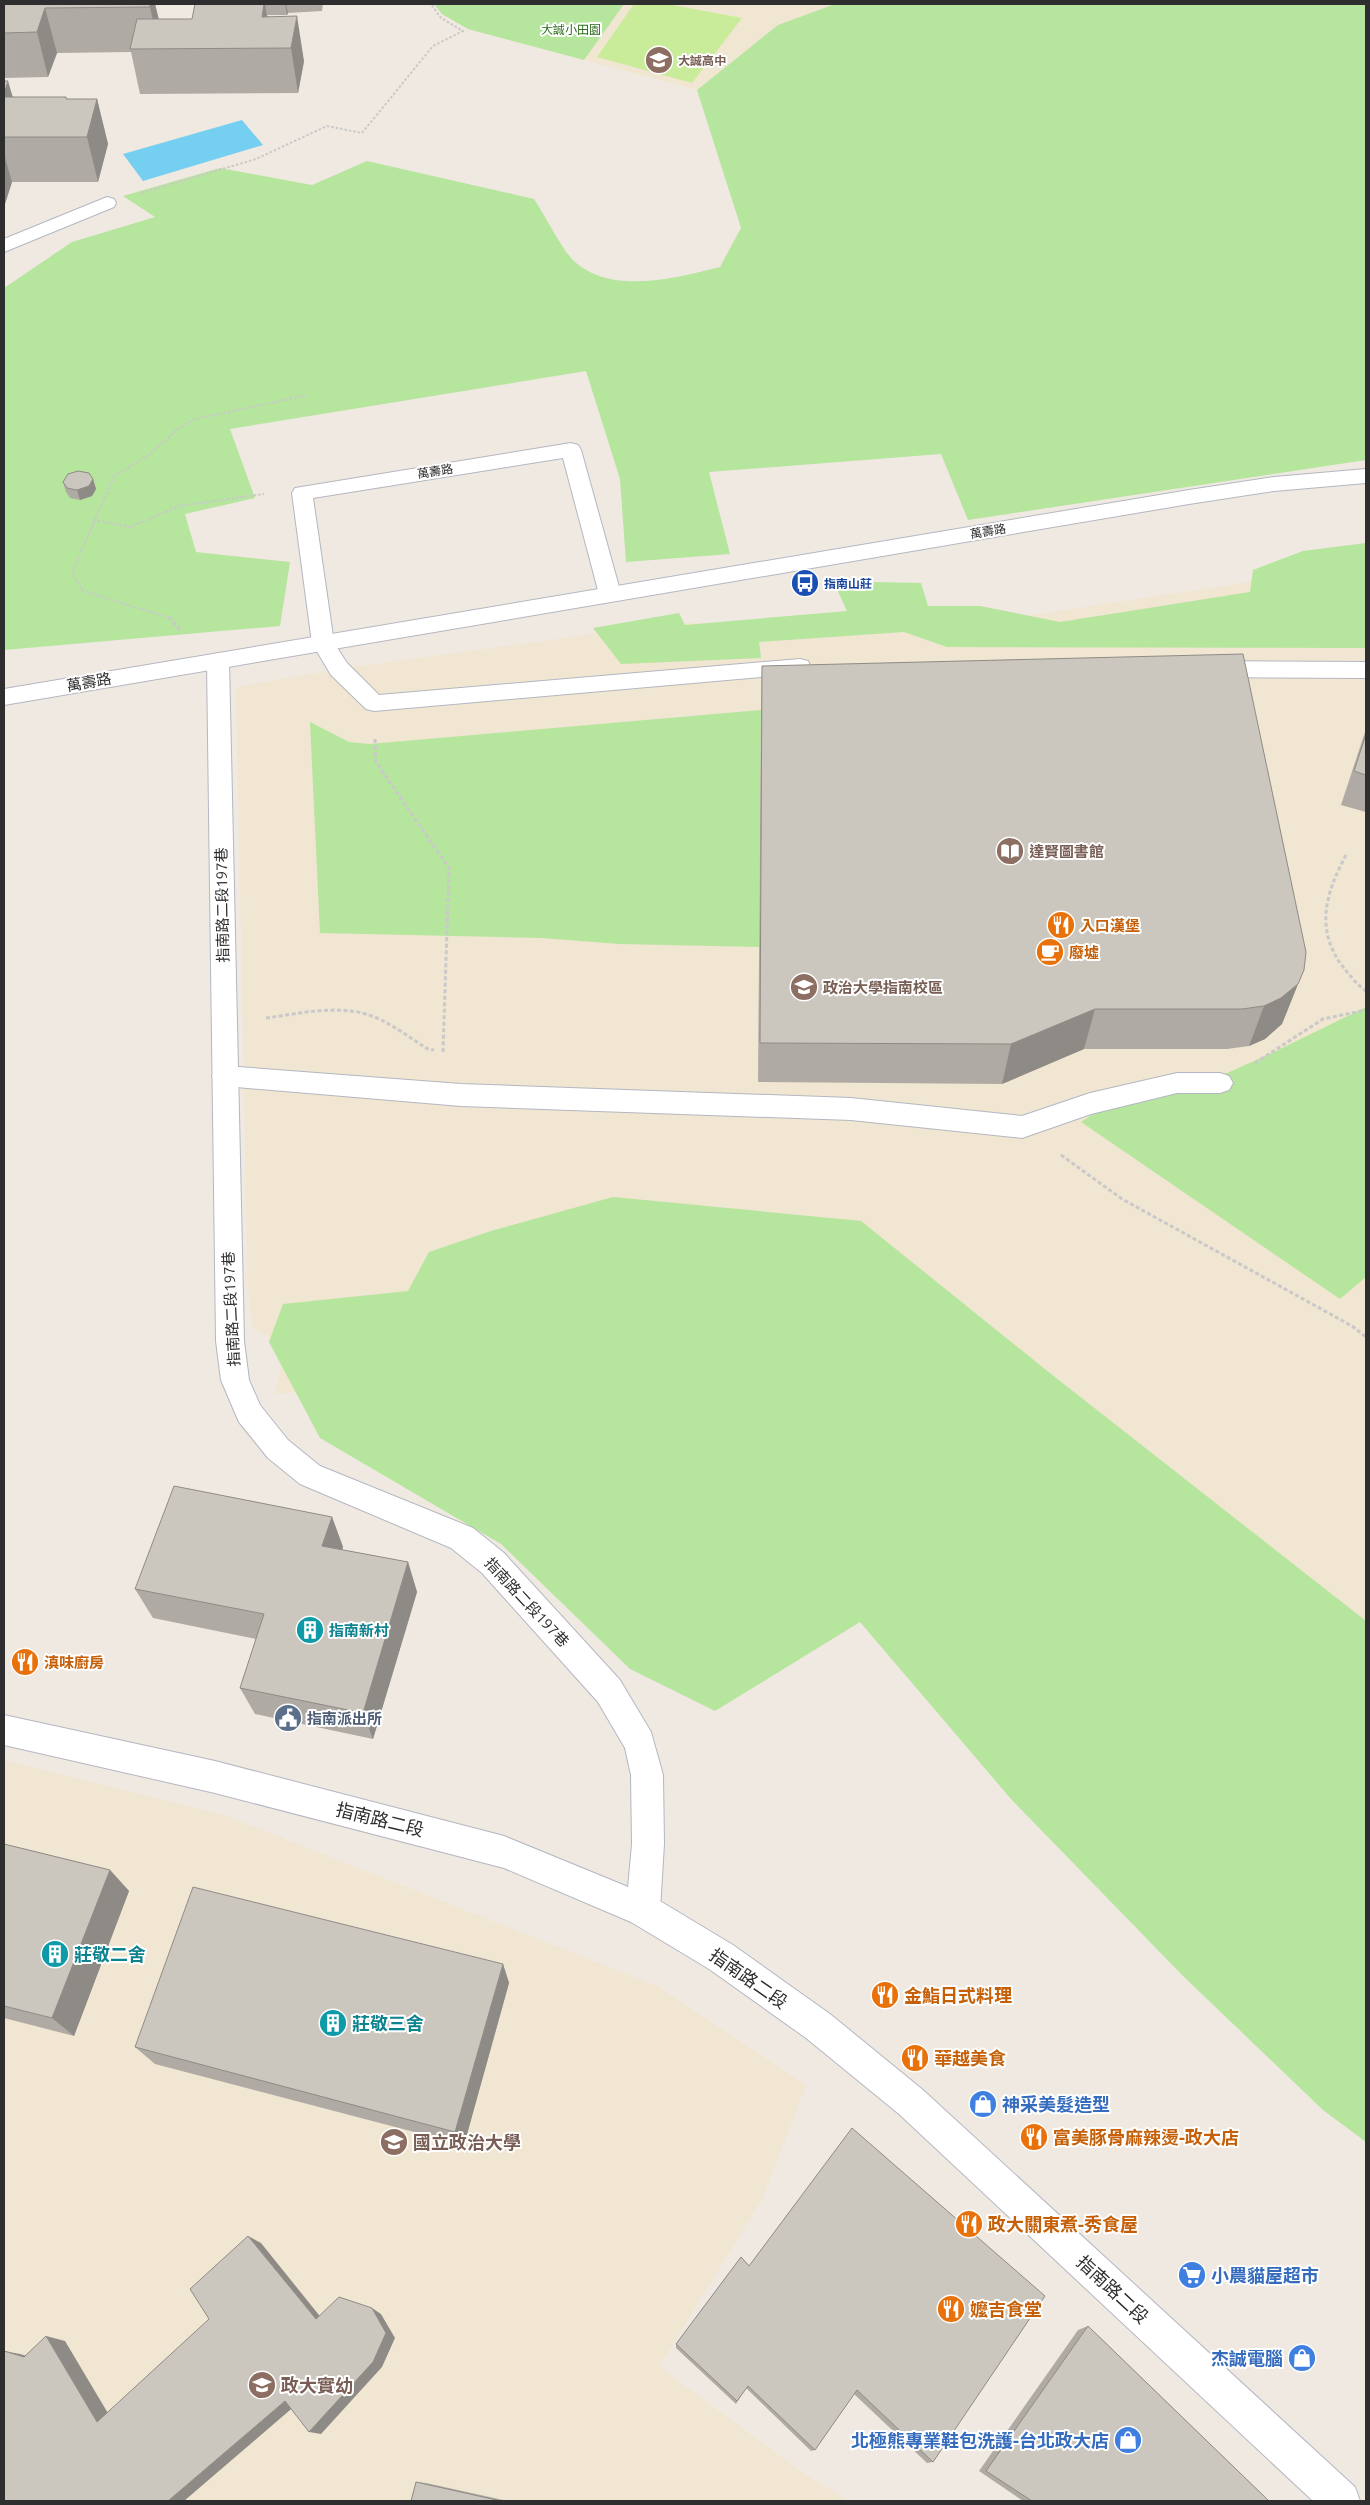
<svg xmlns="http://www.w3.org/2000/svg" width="1370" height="2505" font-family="Ubuntu,'Noto Sans TC',sans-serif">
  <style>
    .education { fill: #f0e6d1 }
    .green { fill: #b6e59e }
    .pitch { fill: #c9ec9a }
    .water { fill: #75cff0 }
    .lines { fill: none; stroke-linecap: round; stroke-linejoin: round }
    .service-casing { stroke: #b4b7c1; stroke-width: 2 }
    .minor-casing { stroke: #b4b7c1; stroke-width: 2 }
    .tertiary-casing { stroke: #b4b7c1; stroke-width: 2 }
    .path-far1 { stroke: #c9c9c9; stroke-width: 2; stroke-dasharray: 2.5 2; stroke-linecap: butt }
    .path { stroke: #c9c9c9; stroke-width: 3; stroke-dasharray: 4 2.5; stroke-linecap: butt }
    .service { fill: #fff; fill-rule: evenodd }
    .minor { fill: #fff; fill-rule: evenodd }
    .tertiary { fill: #fff; fill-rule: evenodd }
    .wall { fill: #afaba4 }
    .shaded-wall { fill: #8e8b86 }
    .building { fill: #cbc7bf; stroke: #8e8b86 }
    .labels { text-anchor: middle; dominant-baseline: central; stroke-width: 4; stroke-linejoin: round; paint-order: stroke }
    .far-park-label { font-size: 12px; fill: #2c6e1b; stroke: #fff }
    .far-education-label { font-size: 12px; font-weight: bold; fill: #785e54; stroke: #fff; text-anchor: start }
    .far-street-label { font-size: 12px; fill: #2e2e2e; stroke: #fff }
    .far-transit-label { font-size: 12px; font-weight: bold; fill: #164399; stroke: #fff; text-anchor: start }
    .street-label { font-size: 15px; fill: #2e2e2e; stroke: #fff }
    .education-label { font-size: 15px; font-weight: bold; fill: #785e54; stroke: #fff; text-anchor: start }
    .food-label { font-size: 15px; font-weight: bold; fill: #c56008; stroke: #fff; text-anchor: start }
    .culture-label { font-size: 15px; font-weight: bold; fill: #0d838f; stroke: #fff; text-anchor: start }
    .service-label { font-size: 15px; font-weight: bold; fill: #4e5e75; stroke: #fff; text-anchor: start }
    .near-street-label { font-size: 18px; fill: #2e2e2e; stroke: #fff }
    .near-culture-label { font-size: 18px; font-weight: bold; fill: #0d838f; stroke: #fff; text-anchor: start }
    .near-food-label { font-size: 18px; font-weight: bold; fill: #c56008; stroke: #fff; text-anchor: start }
    .near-shop-label { font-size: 18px; font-weight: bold; fill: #366cbe; stroke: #fff; text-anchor: start }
    .near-education-label { font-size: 18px; font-weight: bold; fill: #785e54; stroke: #fff; text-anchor: start }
  </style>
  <rect width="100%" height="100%" fill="#efe9e1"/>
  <path class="education" d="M434,4H835L778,25L697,90L468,29L442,14Z
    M1366,564V1872L1002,1607L324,1389L275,1394L285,1346L253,1329L248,1287L236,687L339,669L675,623L1007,619Z
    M4,1760L224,1815L657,1986L806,2085L762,2199L659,2367L795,2467L848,2501H4Z"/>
  <path class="green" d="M434,4H624L584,60L468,29L442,14Z
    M835,4H1366V460L968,520L941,454L709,472L730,554L626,562L620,479L586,371L230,429L255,498L185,514L196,552L290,562L280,626L4,650V288L72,242L155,217L123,196L220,168L312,185L367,161L534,199C544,214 562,249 573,260C610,296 676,278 720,267L741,228L697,90L778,25Z
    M1366,543V648L947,647L904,632L759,642L761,658L621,664L593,628L679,613L685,625L847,611L835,585L872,582L921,583L928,606H980L1060,622L1250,592L1253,570L1303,551Z
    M761,710L759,947L620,944L541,938L320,933L310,722L349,742L370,744Z
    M1366,1007V1277L1340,1299L1081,1122L1129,1090H1189L1272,1053Z
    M613,1197L861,1221L1051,1374L1366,1621V2142L1323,2110L1184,1977L1011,1799L860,1622L715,1711L630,1669L501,1544L320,1438L269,1342L283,1304L408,1291L429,1252L491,1231Z"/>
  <path class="pitch" d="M634,4H667L742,18L692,83L597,57Z"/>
  <path class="water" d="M242,120L263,145L143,181L123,154Z"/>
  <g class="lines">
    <defs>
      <path id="service" d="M107,197L114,199L116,203L114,207L4,252V239Z
        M571,443L578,445L581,450L621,594L618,599L610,601L602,599L599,594L563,458L313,498L334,643L347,663L379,695L800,659L808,661L811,667L808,673L374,711L366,709L331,675L312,643L292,493L295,488Z
        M1208,661L1366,662V678L1208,677L1200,675L1197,669L1200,663Z
        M225,1066L461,1084L851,1098L1022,1116L1090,1093L1177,1073H1220L1229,1076L1233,1083L1229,1090L1220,1093H1177L1091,1114L1022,1138L851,1120L461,1106L225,1086L216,1083L212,1076L216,1069Z"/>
      <path id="minor" d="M218,653L226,656L229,661L244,1341L249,1380L260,1405L288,1440L320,1466L473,1528L504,1553L620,1680L651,1732L663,1775L664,1844L660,1910L655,1922L643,1927L631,1922L626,1910L632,1844L631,1775L625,1748L598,1702L482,1573L451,1548L300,1484L268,1458L239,1422L235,1413L221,1380L216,1341L207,661L210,656Z"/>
      <path id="tertiary" d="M1366,469V483L1274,491L1189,504L4,705V689L1189,490L1274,477Z
        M4,1715L215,1761L504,1836L655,1898L733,1945L830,2014L923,2090L1355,2487L1360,2501H1313L899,2114L806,2038L709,1969L631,1922L504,1868L215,1793L4,1745Z"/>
    </defs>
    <use href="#service" class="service-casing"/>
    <use href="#minor" class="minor-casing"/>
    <use href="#tertiary" class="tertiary-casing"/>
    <path class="path-far1" d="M141,193L256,159L327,126L362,133L433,46L463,31L441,18L431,4
      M93,520L131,527L179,506L264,494
      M170,618L83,591L72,573L114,476L149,455L179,428L195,419L308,395"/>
    <path class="path" d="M169,617L180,630
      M375,739L376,762L449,868L443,1052
      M1346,855C1327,891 1315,926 1340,963C1348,973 1355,983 1366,991
      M266,1018C304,1013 346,1002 381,1020C398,1028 413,1040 428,1049L434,1050
      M1255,1063L1323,1019L1366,1010
      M1061,1155L1122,1199L1352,1326L1366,1337"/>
    <use href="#service" class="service"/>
    <use href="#minor" class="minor"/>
    <use href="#tertiary" class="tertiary"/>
  </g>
  <path class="wall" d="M4,4H155L159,19H192L195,4H323L322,11L288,13L287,15H267L304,61L298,93L140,94L131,52L57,53L48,77L4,78Z
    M4,81L13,97H66L67,99H97L108,144L98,182H12L4,207Z
    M93,479L96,489L92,496L80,500L70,498L66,492L63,482Z
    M762,666L1298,984L1282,1024L1265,1039L1249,1046L1227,1049H1084L1002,1084L758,1082L761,710Z
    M1366,729V812L1341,805Z
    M332,1517L343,1547L342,1550L408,1562L417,1592L373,1739L255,1714L240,1688L256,1639L153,1618L135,1589Z
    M4,1844L110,1870L129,1891L74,2036L4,2018Z
    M503,1964L509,1983L464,2145L155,2064L135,2047Z
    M741,2257L933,2462L927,2463L854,2394L815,2450L811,2451L746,2388L736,2404L676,2348V2344Z
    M1088,2326L1269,2501H1023L979,2471L1078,2330Z
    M416,2482L426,2483L508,2501H411Z"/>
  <path class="shaded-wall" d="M150,4H155L162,34L159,49L150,7Z
    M264,4H265L272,47L262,17Z
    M285,4H286L288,13L287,15Z
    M45,8L57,53L48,77L37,32Z
    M297,16L304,61L298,93L291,48Z
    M8,81L21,125L4,101V94Z
    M97,99L108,144L98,182L87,137Z
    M4,154L12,182L4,207Z
    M93,479L96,489L92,496L80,500L77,490Z
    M1298,984L1282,1024L1265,1039L1249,1046L1264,1006Z
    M1095,1009L1084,1049L1002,1084L1011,1044Z
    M332,1517L343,1547L334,1576L322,1546Z
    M408,1562L417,1592L373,1739L363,1713Z
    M110,1870L129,1891L74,2036L52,2018Z
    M503,1964L509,1983L464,2145L455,2132Z
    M248,2236L261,2243L327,2325L316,2319Z
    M372,2308L381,2314L395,2338L382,2367L321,2434L309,2432Z
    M46,2336L65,2341L115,2425L97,2422Z
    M4,2351L20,2354L44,2361L24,2357Z
    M285,2401L297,2404L184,2501H168Z"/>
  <path class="building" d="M4,4H150V7L45,8L37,32L4,33Z
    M195,4H264L262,17L297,16L291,48L130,49L137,19H192Z
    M4,81H8L4,94Z
    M4,97H66V99H97L87,137H4Z
    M78,471L89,473L93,479L89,486L77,490L67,488L63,482L68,474Z
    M1243,654L1306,952L1304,970L1298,984L1281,998L1264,1006L1242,1009H1095L1011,1044L760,1043L762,666Z
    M1366,734V775L1354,771Z
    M174,1486L332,1517L322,1546L408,1562L363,1713L240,1688L264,1614L135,1589Z
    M4,1844L110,1870L52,2018L4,2006Z
    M193,1887L503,1964L455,2132L135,2047Z
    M852,2128L1045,2296L933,2462L857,2390L815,2450L748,2386L737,2401L676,2344L741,2257L749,2266Z
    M248,2236L316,2319L339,2297L372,2308L386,2333L373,2362L309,2432L285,2401L168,2501H4V2351L24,2357L46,2336L97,2422L209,2319L190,2289Z
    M1088,2326L1269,2501H1032L986,2471Z
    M416,2482L501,2501H411Z"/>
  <defs>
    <symbol id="school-disc" viewBox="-11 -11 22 22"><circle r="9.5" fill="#8d6e63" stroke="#fff"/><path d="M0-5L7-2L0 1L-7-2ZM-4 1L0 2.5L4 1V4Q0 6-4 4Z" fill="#fff"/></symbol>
    <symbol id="bus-disc" viewBox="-11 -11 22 22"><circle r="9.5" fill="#1a4fb4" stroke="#fff"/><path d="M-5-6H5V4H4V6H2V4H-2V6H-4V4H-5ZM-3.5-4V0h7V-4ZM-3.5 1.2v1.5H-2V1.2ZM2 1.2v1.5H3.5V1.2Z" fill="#fff"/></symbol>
    <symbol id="library-disc" viewBox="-11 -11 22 22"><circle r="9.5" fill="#8d6e63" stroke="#fff"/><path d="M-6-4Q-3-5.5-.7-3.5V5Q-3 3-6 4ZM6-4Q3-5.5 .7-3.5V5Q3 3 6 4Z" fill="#fff"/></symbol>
    <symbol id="restaurant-disc" viewBox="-11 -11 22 22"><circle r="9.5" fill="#e8710a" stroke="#fff"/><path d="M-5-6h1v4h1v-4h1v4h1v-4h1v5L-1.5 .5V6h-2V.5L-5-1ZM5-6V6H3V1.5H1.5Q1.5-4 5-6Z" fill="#fff"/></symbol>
    <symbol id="cafe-disc" viewBox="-11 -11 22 22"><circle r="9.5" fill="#e8710a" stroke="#fff"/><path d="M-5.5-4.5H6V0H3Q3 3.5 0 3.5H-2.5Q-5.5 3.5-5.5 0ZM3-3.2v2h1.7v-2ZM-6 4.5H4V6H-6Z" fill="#fff"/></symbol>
    <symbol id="university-disc" viewBox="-11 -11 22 22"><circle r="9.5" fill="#8d6e63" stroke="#fff"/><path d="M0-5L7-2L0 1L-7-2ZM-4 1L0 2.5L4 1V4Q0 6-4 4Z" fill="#fff"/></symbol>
    <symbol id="building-disc" viewBox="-11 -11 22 22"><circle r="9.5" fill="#0f9aa8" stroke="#fff"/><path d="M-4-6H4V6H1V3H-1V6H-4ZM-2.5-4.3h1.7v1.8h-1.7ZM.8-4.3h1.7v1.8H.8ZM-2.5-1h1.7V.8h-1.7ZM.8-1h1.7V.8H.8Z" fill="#fff"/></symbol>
    <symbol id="civic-disc" viewBox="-11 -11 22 22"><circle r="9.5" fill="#5c6f8a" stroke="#fff"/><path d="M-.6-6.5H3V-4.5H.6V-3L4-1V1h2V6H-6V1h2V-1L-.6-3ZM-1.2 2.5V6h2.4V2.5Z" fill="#fff"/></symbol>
    <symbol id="shop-disc" viewBox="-11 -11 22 22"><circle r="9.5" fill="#3f7fe0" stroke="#fff"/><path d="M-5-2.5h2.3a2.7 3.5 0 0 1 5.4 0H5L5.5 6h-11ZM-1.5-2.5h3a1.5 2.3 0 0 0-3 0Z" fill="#fff"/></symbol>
    <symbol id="supermarket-disc" viewBox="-11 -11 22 22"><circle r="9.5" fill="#3f7fe0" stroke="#fff"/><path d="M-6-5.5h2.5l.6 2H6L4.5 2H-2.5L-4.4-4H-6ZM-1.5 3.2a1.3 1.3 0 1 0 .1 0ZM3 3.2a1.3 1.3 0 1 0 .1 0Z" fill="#fff"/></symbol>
  </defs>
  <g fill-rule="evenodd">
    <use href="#school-disc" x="643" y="44" width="32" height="32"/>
    <use href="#bus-disc" x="789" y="567" width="32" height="32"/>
    <use href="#library-disc" x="994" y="835" width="32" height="32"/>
    <use href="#restaurant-disc" x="1045" y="909" width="32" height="32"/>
    <use href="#cafe-disc" x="1034" y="936" width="32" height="32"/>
    <use href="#university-disc" x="788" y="971" width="32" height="32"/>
    <use href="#building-disc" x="294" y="1614" width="32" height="32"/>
    <use href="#restaurant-disc" x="9" y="1646" width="32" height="32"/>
    <use href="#civic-disc" x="272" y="1702" width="32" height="32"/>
    <use href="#building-disc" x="39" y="1938" width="32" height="32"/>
    <use href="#restaurant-disc" x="869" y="1979" width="32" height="32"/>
    <use href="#building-disc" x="317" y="2007" width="32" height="32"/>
    <use href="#restaurant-disc" x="899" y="2042" width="32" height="32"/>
    <use href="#shop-disc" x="967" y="2088" width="32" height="32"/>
    <use href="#restaurant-disc" x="1018" y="2121" width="32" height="32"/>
    <use href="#university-disc" x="378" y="2126" width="32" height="32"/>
    <use href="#restaurant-disc" x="953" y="2208" width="32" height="32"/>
    <use href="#supermarket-disc" x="1176" y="2259" width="32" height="32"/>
    <use href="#restaurant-disc" x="935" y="2293" width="32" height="32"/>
    <use href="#shop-disc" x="1286" y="2342" width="32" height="32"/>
    <use href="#school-disc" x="246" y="2369" width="32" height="32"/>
    <use href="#shop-disc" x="1112" y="2424" width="32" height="32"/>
  </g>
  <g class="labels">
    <g class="far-park-label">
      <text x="571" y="29">大誠小田園</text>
    </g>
    <g class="far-education-label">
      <text x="678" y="60">大誠高中</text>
    </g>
    <g class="far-street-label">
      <text transform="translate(435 471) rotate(-9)">萬壽路</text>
      <text transform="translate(988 531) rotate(-10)">萬壽路</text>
    </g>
    <g class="far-transit-label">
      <text x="824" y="583">指南山莊</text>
    </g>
    <g class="street-label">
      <text transform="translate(89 682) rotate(-10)">萬壽路</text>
      <text transform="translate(222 905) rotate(-91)">指南路二段197巷</text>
      <text transform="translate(231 1309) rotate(-93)">指南路二段197巷</text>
      <text transform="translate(527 1602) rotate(47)">指南路二段197巷</text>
    </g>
    <g class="education-label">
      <text x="1029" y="851">達賢圖書館</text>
      <text x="823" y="987">政治大學指南校區</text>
    </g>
    <g class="food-label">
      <text x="1080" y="925">入口漢堡</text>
      <text x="1069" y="952">廢墟</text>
      <text x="44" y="1662">滇味廚房</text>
    </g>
    <g class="culture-label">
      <text x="329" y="1630">指南新村</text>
    </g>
    <g class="service-label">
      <text x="307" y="1718">指南派出所</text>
    </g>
    <g class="near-street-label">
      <text transform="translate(380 1819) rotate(14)">指南路二段</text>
      <text transform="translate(749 1978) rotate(35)">指南路二段</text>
      <text transform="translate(1113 2289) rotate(43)">指南路二段</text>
    </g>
    <g class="near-culture-label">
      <text x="74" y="1954">莊敬二舍</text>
      <text x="352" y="2023">莊敬三舍</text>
    </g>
    <g class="near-food-label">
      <text x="904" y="1995">金鮨日式料理</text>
      <text x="934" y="2058">華越美食</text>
      <text x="1053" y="2137">富美豚骨麻辣燙-政大店</text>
      <text x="988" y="2224">政大關東煮-秀食屋</text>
      <text x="970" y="2309">嬤吉食堂</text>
    </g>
    <g class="near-shop-label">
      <text x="1002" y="2104">神采美髮造型</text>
      <text x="1211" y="2275">小農貓屋超市</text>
      <text x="1283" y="2358" text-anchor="end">杰誠電腦</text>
      <text x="1109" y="2440" text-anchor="end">北極熊專業鞋包洗護-台北政大店</text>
    </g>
    <g class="near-education-label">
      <text x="413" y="2142">國立政治大學</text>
      <text x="281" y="2385">政大實幼</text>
    </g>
  </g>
  <rect width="1370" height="2505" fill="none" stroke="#2e2e2e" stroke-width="10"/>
</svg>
